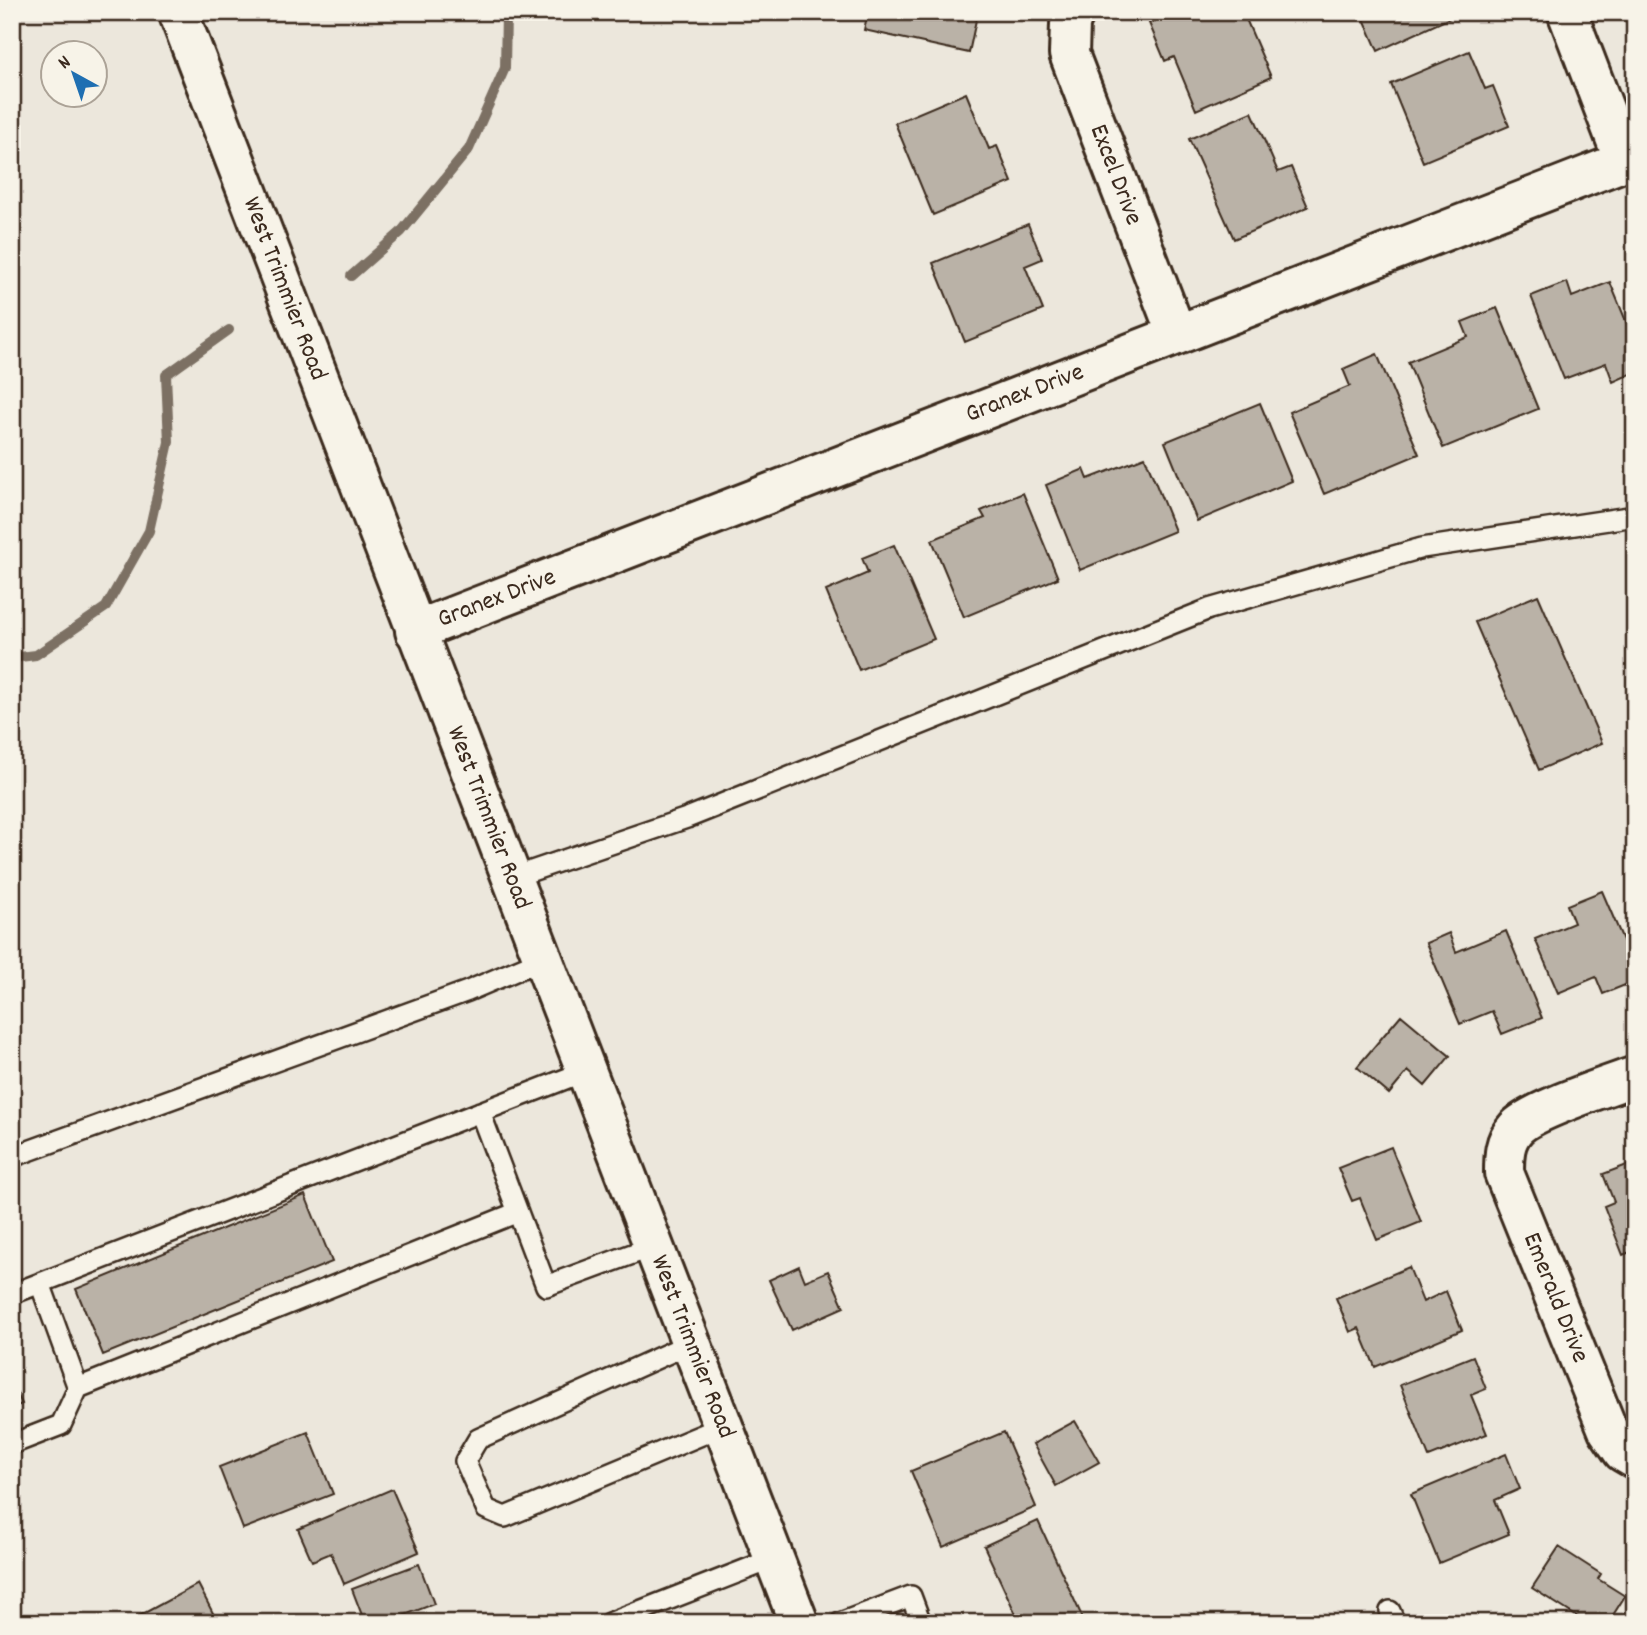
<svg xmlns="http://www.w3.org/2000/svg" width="1647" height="1635" font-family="Dekko,sans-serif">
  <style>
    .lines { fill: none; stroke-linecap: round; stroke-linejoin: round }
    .stream { stroke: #7c7064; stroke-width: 10 }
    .building { fill: #bab2a7; stroke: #3b2a1e; stroke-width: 2 }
    .service-casing { stroke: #3b2a1e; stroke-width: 24 }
    .minor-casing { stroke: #3b2a1e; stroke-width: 44 }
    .secondary-casing { stroke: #3b2a1e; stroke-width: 44 }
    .service { stroke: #f7f3e8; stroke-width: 19 }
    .minor { stroke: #f7f3e8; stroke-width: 38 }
    .secondary { stroke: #f7f3e8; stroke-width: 38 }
    .labels { text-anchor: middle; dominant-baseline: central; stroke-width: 7; stroke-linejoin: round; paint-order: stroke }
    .street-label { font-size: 26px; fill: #3b2a1e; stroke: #f7f3e8 }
  </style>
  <rect width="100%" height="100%" fill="#ece7dc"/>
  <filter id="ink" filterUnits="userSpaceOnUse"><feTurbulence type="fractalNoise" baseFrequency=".0143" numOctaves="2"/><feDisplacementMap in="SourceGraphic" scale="14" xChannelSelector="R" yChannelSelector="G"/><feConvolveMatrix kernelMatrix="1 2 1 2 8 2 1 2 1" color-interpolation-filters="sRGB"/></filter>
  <g filter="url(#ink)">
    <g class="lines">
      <path class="stream" d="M351,276L401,232L469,149L505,68L506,12
        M12,658L36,655L106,607L149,531L169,442L166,375L229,330"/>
    </g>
    <path class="building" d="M868,12H963L977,15L969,53L864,30Z
      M1174,12H1243L1271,77L1196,110L1174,57L1165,61L1149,23Z
      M1361,12H1460L1461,13L1378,51Z
      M1469,51L1485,89L1493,86L1509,126L1423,162L1391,84Z
      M966,93L989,149L997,146L1012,182L933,215L895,123Z
      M1252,112L1278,172L1291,167L1308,207L1234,239L1189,139Z
      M1028,224L1042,259L1025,266L1043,310L965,342L933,263Z
      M1567,282L1572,297L1610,282L1635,343V372L1613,382L1606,363L1564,379L1531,296Z
      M1497,308L1538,409L1443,448L1408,362L1468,337L1462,322Z
      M1377,354L1419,454L1324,494L1289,412L1350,386L1343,369Z
      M1260,403L1292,481L1197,521L1165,442Z
      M1145,457L1175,531L1080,570L1046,485L1084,469L1088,479Z
      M1023,493L1058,578L964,617L932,540L985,518L981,511Z
      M894,545L934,639L859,670L826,591L868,573L862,558Z
      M1538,595L1602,743L1539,770L1475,622Z
      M1602,891L1635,968V981L1603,994L1596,977L1558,993L1535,939L1574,923L1567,905Z
      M1506,931L1542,1018L1502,1034L1492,1011L1460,1024L1426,943L1449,933L1456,952Z
      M1401,1015L1450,1056L1425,1086L1408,1071L1389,1094L1357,1067Z
      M1391,1147L1421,1222L1377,1240L1360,1198L1352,1201L1338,1168Z
      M1635,1162V1250L1623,1255L1604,1206L1614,1202L1603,1174Z
      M305,1195L332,1262L103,1355L76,1289Z
      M799,1266L805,1281L828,1271L844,1307L792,1330L769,1280Z
      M1409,1267L1423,1302L1446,1291L1462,1330L1375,1367L1359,1328L1350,1332L1336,1298Z
      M1473,1356L1486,1389L1471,1395L1487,1434L1429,1457L1400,1385Z
      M12,1383L22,1404L12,1408Z
      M1075,1421L1099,1462L1056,1486L1033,1444Z
      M308,1432L333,1494L243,1529L219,1467Z
      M1004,1432L1036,1507L943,1547L911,1471Z
      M1506,1454L1520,1489L1495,1500L1509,1534L1439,1563L1411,1494Z
      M392,1489L419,1552L344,1584L331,1553L312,1561L298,1529Z
      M1038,1521L1085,1623H1020L984,1546Z
      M1559,1547L1601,1574L1598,1579L1625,1596L1608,1623H1587L1532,1588Z
      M419,1564L434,1604L384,1623H365L352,1589Z
      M198,1584L218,1623H126Z"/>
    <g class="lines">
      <defs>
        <path id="service" d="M511,878L687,818L1209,609L1422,548L1635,516
          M480,1112L546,1286L654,1246
          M12,1157L468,991L543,959
          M40,1283L78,1388
          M12,1294L586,1071
          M691,1343L478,1439L465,1461L486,1509L505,1517L723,1426
          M12,1444L61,1425L78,1388L518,1212
          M1390,1611L1395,1623
          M609,1623L775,1558
          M840,1623L911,1596L921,1623"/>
        <path id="minor" d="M1075,12L1070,24L1069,54L1177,335
          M1567,12L1624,161
          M415,631L1635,157
          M1635,1076C1609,1086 1532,1110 1516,1128C1504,1141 1504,1156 1504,1173L1608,1430L1623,1452L1635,1459"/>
        <path id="secondary" d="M178,12L799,1623"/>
      </defs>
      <use href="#service" class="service-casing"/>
      <use href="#minor" class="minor-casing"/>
      <use href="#secondary" class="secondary-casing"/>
      <use href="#service" class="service"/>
      <use href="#minor" class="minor"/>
      <use href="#secondary" class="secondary"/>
    </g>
  </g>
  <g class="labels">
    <g class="street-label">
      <text transform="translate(1115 175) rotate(69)">Excel Drive</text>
      <text transform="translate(284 289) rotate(69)">West Trimmier Road</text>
      <text transform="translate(1025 394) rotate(-21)">Granex Drive</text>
      <text transform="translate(497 599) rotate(-21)">Granex Drive</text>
      <text transform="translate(488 818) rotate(69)">West Trimmier Road</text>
      <text transform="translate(1555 1298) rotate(68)">Emerald Drive</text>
      <text transform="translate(692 1347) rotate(69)">West Trimmier Road</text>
    </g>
  </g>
  <rect width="1647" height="1635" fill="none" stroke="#f7f3e8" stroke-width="42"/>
  <rect x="21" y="21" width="1605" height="1593" fill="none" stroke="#3b2a1e" stroke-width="2.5" filter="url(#ink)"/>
  <g transform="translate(74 74) rotate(320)"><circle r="33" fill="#f7f3e8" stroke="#aca397" stroke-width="2"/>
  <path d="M0-5L12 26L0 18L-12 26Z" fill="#1f6fb2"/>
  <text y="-10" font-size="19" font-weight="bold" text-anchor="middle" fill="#3b2a1e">N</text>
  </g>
</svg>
